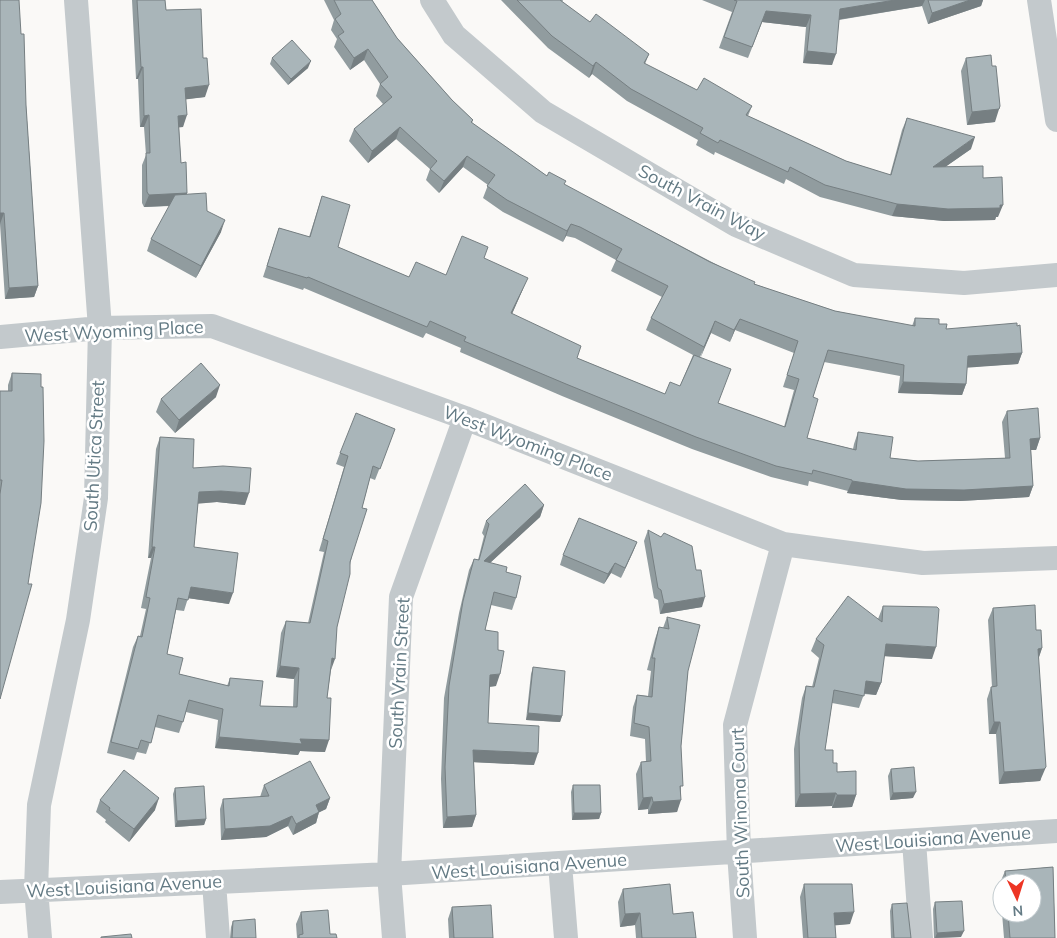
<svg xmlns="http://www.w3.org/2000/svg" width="1057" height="938" font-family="Mulish,sans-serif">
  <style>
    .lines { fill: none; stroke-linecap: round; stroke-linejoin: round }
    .minor { stroke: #c3c9cc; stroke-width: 24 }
    .wall { fill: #919c9f; fill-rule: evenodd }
    .shaded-wall { fill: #767f82 }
    .building { fill: #a9b5b9; stroke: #767f82 }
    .labels { text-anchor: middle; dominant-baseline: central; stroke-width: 5; stroke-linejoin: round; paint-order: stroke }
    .street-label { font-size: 18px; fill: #637a84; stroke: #fff }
  </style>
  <rect width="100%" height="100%" fill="#faf9f7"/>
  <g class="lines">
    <path class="minor" d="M432,0L454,35L543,112L736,225L854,275L964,283L1057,275
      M1039,0L1057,120
      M0,337L100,328L212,326L465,418L783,544L923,563L1057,558
      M914,841L921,938
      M560,864L566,938
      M214,882L218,938
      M0,892L389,874L1057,831
      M40,938L36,889L39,805L78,620L96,498L100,328L76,0
      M394,938L389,874L401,597L465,418
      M745,938L739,853L735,725L783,544"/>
  </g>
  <path class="wall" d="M0,0L26,105L38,286L34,297L5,299L0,224Z
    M132,0H165L166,10L205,97L186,99L183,127H179L181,163L187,194L207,211L221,232L196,278L147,251L151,239L170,206L144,207L142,203V165L146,155L144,127H140L138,79H136Z
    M324,0H372L397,38L452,100L473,120L472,123L547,176L754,284L835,311L912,326L915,318L939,324L946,329L1022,353L1018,364L967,367L966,384L962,395L898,393L900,376L824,362L813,397L807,438L853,449L854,444L858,432L890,458L918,461L1005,458L1002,422L1007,411L1040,438L1036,450H1031L1033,486L1029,497L960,501L902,500L847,493L848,491L809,481L808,486L771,477L692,449L562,396L460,352L461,348L426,333L423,338L304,288L303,290L263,277L279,228L309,237L322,196L338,247L409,277L446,275L484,258L523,289L512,314L577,358L665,394L680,386L693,355L646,330L651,318L662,297L611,271L616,260L575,238L566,236L563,242L503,212L483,198L488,185L463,167L439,193L426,180L430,169L396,139L368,163L349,141L354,129L383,104L376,96L380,84L364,60L350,70L334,47L337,39L331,30L334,20ZM735,330L794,353L783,387L794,390L784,427L718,403L700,357L711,333L730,342Z
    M501,0H563L562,2L590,22L649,54L645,64L697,90L752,106L748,116L846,161L890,175L902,130L907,118L971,149L945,167L983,178L998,217H996L995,220L944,221L892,216L820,197L786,179L784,184L715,152L714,155L696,145L698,140L627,101L592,74L589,78L548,48Z
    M702,0H983L981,6L928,24L922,6L839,20L832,65L803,63L806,27L762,22L748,58L719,48L732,12Z
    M272,58L308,68L288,85L270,64Z
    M966,58L995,122L967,125L961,71Z
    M12,373L41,374L0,699V392L8,391V385Z
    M216,397L175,433L156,412L161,399Z
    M395,429L375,480L370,478L362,508L337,627L327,698L325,752L300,751L298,755L215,748L218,720L186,712L179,733L155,727L146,754L137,752L134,760L107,753L133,647L138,636H140L146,609L141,608L151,558H148L156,449L160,437L193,468L245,505L217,502L198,503L194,547L229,604L188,598L184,611L176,610L167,654L179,674L227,686L230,678L260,706L293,707L294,679L276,677L281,633L286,621L308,623L324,552L319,551L344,467L336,464L340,453Z
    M544,505L540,517L490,563L506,572L516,598L512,610L491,605L485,630L496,686L489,687L488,723L534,765L474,762L476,815L472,827L443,828L441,779L444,698L459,613L469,570L474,559L478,560L484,536L482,533L486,521Z
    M648,530L702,607L660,614L658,600L654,598L644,541Z
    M637,542L621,578L611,573L604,584L560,565L563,555Z
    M883,606L932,659L884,656L881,683L876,695L864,694L859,708L832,703L825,750L833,763L837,772L856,795L852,807L832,808V806L795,807L794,749L802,698L806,686L812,687L819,658L811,651L816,639L878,619Z
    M993,608L1036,630L1042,648L1038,660L1041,779L1040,781L999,784L996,734H989L987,699L991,687H992L988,620Z
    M667,617L688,671L681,746V792L677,812L648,814V809L638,810L636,774L641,762H646L645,739L630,736L633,707L637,695L648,696L651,671L647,670L655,639L659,627L663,628Z
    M533,667L562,716L560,722L526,720L531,674Z
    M891,769L913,798L890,800L888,776Z
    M264,785L330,798L326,809L319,812L316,823L293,835L288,826L266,837L221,840L220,809L223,799L260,797Z
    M573,785L601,813L599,819L572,820L571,792Z
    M175,788L206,819L204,825L175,827L173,794Z
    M100,800L155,810L129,842L105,822L106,820L96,812Z
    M1053,867L1055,938H1004L1002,913H1032V883H1002V907L1000,883L1005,871Z
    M804,884L850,924L835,925L836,938H803L800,897Z
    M623,889L673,914L696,938H636L635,925L620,927L618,902Z
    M935,902L961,937L934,938L933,909Z
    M892,904L911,938H891L890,911Z
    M452,907L493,938H449L448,919Z
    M301,912L330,934L337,938H297L296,924Z
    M233,921L256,938H230L231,927Z"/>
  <path class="shaded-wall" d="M895,0H925L922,6L836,20L840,9Z
    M970,0H983L981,6L928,24L932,13Z
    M766,11L811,15L806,27L762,22L748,58Z
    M368,49L364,60L350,70L354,58Z
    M807,51L836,54L832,65L803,63Z
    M311,61L308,68L288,85L291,79Z
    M596,62L592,74L589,78L593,66Z
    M141,67H143L138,79H136Z
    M209,85L205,97L181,100L185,88Z
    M1000,106L995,122L967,125L972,112Z
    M149,115L144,127H140L144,116Z
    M187,115L183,127L174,128L178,116Z
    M400,127L396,139L368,163L372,151Z
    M975,137L971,149L928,179L933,167Z
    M467,156L463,167L439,193L444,181Z
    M187,193L183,205L144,207L149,195Z
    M897,204L1000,205H1003L998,217H996L995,220L944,221L892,216Z
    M0,213H4L0,224Z
    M225,220L221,232L196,278L201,266Z
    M571,224L566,236L563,242L567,231Z
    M528,278L523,289L507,325L511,313Z
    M38,286L34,297L5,299L9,288Z
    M740,319L735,330L730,342L734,330Z
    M715,321L711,333L700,359L704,347Z
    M1022,353L1018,364L963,368L968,356Z
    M903,382L966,384L962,395L898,393Z
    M220,385L216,397L175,433L179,420Z
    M1040,438L1036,450H1026L1030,439Z
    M852,481L1033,486L1029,497L960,501L902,500L847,493Z
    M221,491L249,493L245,505L217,502L195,504L199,492Z
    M544,505L540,517L479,573L484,561Z
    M637,542L633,552L621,578L625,568Z
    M152,547H155L151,558H148Z
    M615,563L611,573L604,584L608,574Z
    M191,587L233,593L229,604L187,598Z
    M705,597L702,607L660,614L664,604Z
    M886,644L936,647L932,659L882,656Z
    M1042,648L1038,660V649Z
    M332,658L335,659L331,670Z
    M280,666L299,668L294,679L276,677Z
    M500,674L496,686L486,687L490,675Z
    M866,681L881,683L876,695L862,693Z
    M528,713L562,716L560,722L526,720Z
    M994,722H1000L996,734H989Z
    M219,737L300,739L329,740L325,752L300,751L298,755L215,748Z
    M473,750L538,753L534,765L469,762Z
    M1046,767L1040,781L999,784L1004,772Z
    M916,792L913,798L890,800L893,793Z
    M836,793L832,806L795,807L800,794Z
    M837,795H856L852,807L832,808Z
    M652,797L648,809L638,810L643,798Z
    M159,798L155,810L129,842L134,829Z
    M330,798L326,809L312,816L316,805Z
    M681,800L677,812L648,814L653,802Z
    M319,812L316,823L293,835L296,824Z
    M574,813H601L599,819L572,820Z
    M476,815L472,827L443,828L447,817Z
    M292,816L288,826L266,837L221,840L225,829Z
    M206,819L204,825L175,827L177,821Z
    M854,912L850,924L829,926L834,913Z
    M640,913L635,925L620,927L625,914Z
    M964,931L961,937L935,938L937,933Z"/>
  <path class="building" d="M0,0H19L21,34H24L26,105L38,286L9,288L4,213H0Z
    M137,0H165L166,10L201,9L203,58H207L209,85L185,88L187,115L178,116L181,163L186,162L187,193L149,195L147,192L146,153H150L149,115L144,116L143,67H141Z
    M334,0H372L397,38L452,100L473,120L471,122L547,176L549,172L566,181L564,184L710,262L755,282L754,284L835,311L915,326V318L939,319V324H947L946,329L1017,323V326L1020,325L1022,353L968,356L966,384L903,382L904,365L828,350L813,397L818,399L807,438L856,450L858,432L893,437L890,458L918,461L1010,458L1007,411L1038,408L1040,438L1030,439L1033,486L964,490L906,489L852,481V480L813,470L812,474L776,466L696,437L566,384L464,341L466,337L430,321L427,327L308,277L307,278L267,266L279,228L310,237L322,196L350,205L338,247L409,277L416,262L446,275L462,236L488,247L484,258L528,278L511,313L581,346L577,358L665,394L670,382L680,386L694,355L731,369L718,403L785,427L799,379L787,375L798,341L740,319L734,330L715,321L704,347L651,318L668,286L616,260L622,249L580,227L571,224L567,231L507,200L487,186L495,175L467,156L444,181L430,169L437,161L400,127L372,151L354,129L392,97L380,84L388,77L368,49L354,58L338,36L344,32L335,19L341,14Z
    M517,0H560L590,22L596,14L649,54L644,63L697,90L704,78L752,106L746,115L846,161L891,175L907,118L975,137L933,167L983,166V178L1002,177L1003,205H1000V208L948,209L897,204L825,185L790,167L788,172L720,140L718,143L700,133L703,128L631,89L596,62L593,66L552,36Z
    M734,0H895L840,9L836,54L807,51L811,15L766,11L752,47L724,37L737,1Z
    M928,0H970L932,13Z
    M292,40L311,61L291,79L272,58Z
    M991,55L992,66H996L1000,106L999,109L972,112L966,58Z
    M206,193L207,211L225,220L201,266L151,239L175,195Z
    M201,363L220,385L179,420L161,399Z
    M12,373L41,374V387H43L44,441L41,503L28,584H32L0,699V494L2,480H0V391H12Z
    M356,413L395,429L380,469L373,466L362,508L367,509L350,562V574L337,627L335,659L332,658L327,698H331L329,740L300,739L302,744L219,737L223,709L189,700L183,722L158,715L151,743L141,740L138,749L111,742L138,636L142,637L150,598L146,597L155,547H152L160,437L194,439L193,468L223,466L251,468L249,493L221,491L199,492L194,547L238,553L233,593L191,587L188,600L178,598L167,654L183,658L179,674L229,686L230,678L263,681L260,706L297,707L299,668L280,666L286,621L310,623L328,541L323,539L348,456L340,453Z
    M525,484L544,505L484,561L507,567L506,572L521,576L516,598L494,592L485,630L498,632V650L504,651L500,674L490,675L488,723L539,726L538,753L473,750L476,815L447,817L445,767L449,686L463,601L474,559L479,560L489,524L486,521Z
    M579,518L637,542L625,568L615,563L608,574L563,555Z
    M648,530L661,537L664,533L692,546L696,570H701L705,597L664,604L661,590L658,588Z
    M848,596L882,622L883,606L937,607L939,609L936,647L886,644L881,683L866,681L864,696L834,690L825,750H833V763H837V772L856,771V795H837L836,793L800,794L799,737L806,686L814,687L824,645L816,639Z
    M1035,605L1036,630H1041L1042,648L1038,649L1046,767L1044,769L1004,772L1000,722H994L991,687L997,686L993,608Z
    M667,617L700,625L688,671L681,746L683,786H680L681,800L653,802L652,797L643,798L641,762L651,761L649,727L634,723L637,695L652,697L655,658H652L659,627L669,629Z
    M533,667L565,671L562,716L528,713Z
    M310,761L330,798L316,805L319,812L296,824L292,816L270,826L225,829L223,799L269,796L264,785Z
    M914,767L916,792L893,793L891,769Z
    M124,770L159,798L134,829L109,810L110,808L100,800Z
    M573,785H600L601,813H574Z
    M204,786L206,819L177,821L175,788Z
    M1053,867L1055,938H1010L1008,913H1032V883H1006L1005,871Z
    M670,884L673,914L693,912L696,938H642L640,913L625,914L623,889Z
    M804,884H852L854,912L834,913L836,938H808Z
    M962,901L964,931L937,933L935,902Z
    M907,903L911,938H894L892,904Z
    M491,905L493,938H454L452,907Z
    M328,910L330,934H336L337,938H299V935L303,934L301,912Z
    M255,919L256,938H232L233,921Z
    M131,934L132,938H101V937Z"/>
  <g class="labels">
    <g class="street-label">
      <text transform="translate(702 202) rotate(28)">South Vrain Way</text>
      <text transform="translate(114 331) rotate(-3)">West Wyoming Place</text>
      <text transform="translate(528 443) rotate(21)">West Wyoming Place</text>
      <text transform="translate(94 456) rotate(-87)">South Utica Street</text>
      <text transform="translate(399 673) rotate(-87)">South Vrain Street</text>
      <text transform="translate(740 813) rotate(-92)">South Winona Court</text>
      <text transform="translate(933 839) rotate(-4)">West Louisiana Avenue</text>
      <text transform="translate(529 866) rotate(-4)">West Louisiana Avenue</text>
      <text transform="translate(124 886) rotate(-3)">West Louisiana Avenue</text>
    </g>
  </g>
  <g transform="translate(1017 898) rotate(176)"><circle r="24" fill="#ffffff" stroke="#c1cace"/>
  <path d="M0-4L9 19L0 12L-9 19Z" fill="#ed3524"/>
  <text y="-8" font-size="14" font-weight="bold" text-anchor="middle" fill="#637a84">N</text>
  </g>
</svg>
